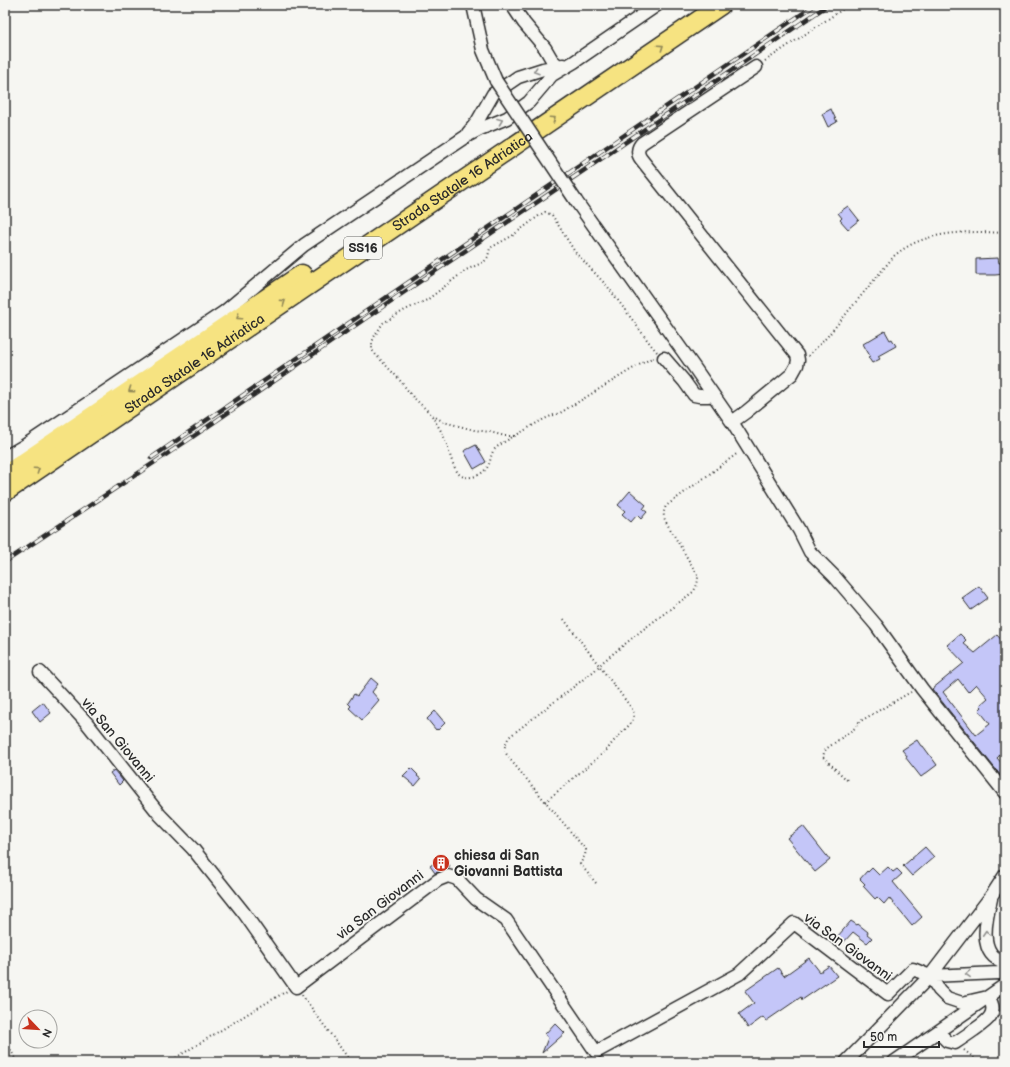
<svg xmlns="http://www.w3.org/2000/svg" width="1010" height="1067" font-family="'Balsamiq Sans',sans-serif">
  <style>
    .building { fill: #c4c6f8; stroke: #2b2b2b; fill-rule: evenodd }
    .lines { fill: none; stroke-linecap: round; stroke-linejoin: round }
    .minor-casing { stroke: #2b2b2b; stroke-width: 15 }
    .highway-casing { stroke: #2b2b2b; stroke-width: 21 }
    .path { stroke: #2b2b2b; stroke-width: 2; stroke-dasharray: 1 3; stroke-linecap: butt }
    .minor { stroke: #f6f6f2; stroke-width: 12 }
    .highway { stroke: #f6e381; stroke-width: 18 }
    .rail-casing { stroke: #2b2b2b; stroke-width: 4.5 }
    .rail { stroke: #f6f6f2; stroke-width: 3; stroke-dasharray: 9; stroke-linecap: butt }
    .minor-bridge-casing { stroke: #2b2b2b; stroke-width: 15; stroke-linecap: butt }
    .minor-bridge { stroke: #f6f6f2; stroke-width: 12 }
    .oneway { stroke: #908756 }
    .oneway2 { stroke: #90908e }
    .labels { text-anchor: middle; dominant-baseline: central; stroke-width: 3.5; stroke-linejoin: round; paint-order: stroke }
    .shield { fill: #f6f6f2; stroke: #686867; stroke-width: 1 }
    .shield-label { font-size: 13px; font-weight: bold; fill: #2b2b2b }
    .street-label { font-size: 14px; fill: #2b2b2b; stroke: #f6f6f2 }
    .poi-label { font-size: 14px; font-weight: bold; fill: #2b2b2b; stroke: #f6f6f2; text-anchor: start }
  </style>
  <rect width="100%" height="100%" fill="#f6f6f2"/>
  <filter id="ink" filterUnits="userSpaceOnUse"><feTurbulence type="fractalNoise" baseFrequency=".025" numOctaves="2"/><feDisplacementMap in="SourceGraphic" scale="8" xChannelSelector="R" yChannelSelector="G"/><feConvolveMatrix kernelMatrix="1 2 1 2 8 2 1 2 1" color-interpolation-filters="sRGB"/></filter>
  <g filter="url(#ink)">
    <path class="building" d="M831,109L837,122L828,127L822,114Z
      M848,206L859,220L848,229L840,220L842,218L838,213Z
      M998,258L999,263L1005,262V274L995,275H976V259Z
      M885,331L890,340L892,339L896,346L878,356L880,359L872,363L868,357L870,356L863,344Z
      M476,445L486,462L474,469L464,451Z
      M630,491L646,505L643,509L647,512L641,519L637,515L631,522L622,514L625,511L618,505Z
      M979,586L988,598L971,610L962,598Z
      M960,634L966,640L963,643L975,653L997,635L1005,644V750L997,758L1005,767V781L932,689L964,663L947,645ZM958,679L968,692L976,684L988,698L980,705L982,707L979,710L990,724L976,735L943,692Z
      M371,678L378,684L372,692L379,700L362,720L349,708L351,706L348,703L354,694L357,696Z
      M43,702L51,713L40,722L32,711Z
      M435,711L445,723L438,730L437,729L436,730L427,719Z
      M917,740L921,746H923L937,765L921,777L906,758L907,756L902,750Z
      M411,768L418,775L417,776L421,779L415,786L403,776Z
      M114,770L123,781L119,785L110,773Z
      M803,826L830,860L815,872L787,838Z
      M925,847L934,857L912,876L903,866Z
      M443,857L450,866L446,869L435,873L430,866Z
      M888,867L893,872L897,869L902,874L893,882L922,917L912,926L889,898L884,904L877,897L875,899L863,886L865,884L860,879L867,871L868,872L872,868L879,875Z
      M851,921L857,925L858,924L868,932L867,934L872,938L867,943L853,932L843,943L837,937Z
      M809,958L820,972L829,966L837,976L802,1000L801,997L766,1021L763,1017L748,1028L739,1014L754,1003L745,991L778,968L784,976Z
      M555,1023L565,1033L542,1053L548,1038L545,1034Z"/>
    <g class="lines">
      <defs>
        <path id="minor" d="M473,5L483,50L496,81
          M512,5L524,23L545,48L552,60L562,69
          M468,133L477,122L493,94L518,77L543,69L563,65
          M576,201L694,367L732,422L799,530L810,552L835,577L876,625L922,689L1005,793
          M664,358L684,381L694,395L699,396H708L712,393
          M732,422L746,412L792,374L797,365L798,360L797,355L641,159C637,154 637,148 642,143L756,67
          M5,457L24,446L224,312L304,245L465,137L480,129L507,118L529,102L552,75L574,62L657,5
          M40,672L86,722L160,815L193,849L244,913L296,987L438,880L448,876L457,879L476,899L506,920L596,1052L739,974L794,923L888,994L913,969L930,976L999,973L1005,971
          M991,899C986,919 977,956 1005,962
          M930,976L939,990L947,998L962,1003L988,997C1000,1013 986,1022 974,1030C967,1035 961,1039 955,1043L947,1041L938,1032
          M846,1062L930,976L992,895L1005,875
          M894,1062L1005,985"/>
        <g id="highway">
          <path d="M5,475L302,274"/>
          <path id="s1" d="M5,492L721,5"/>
        </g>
      </defs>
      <use href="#minor" class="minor-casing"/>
      <use href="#highway" class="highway-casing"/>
      <path class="path" d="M1003,5L1005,8
        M765,61L849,5
        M808,356L827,337L894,256C924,230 968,231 1005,233
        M432,416C436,423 441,430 444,437C449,448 451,465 459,474C465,480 478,477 484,471C492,464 489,457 494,450C500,443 517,435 525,430C537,423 546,417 560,413L637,366L652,358H654
        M514,436H505L490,432L474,430L444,422L432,415L413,397L398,378L376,355L372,350V343L374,337L383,323L405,310L427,300L466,270L484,262L488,257L489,252L490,248L512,236L540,215L545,212L552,215L575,252L608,287L651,345L657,352
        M847,780L823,757L824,753L826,749L855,728L859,722L911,692
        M545,802L608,749C612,740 634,724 634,716C634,715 633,710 633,710L563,618
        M596,883L580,864L585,855L586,850L513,763C504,751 502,750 509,737L594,671L604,661L641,631L693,592C697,586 698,582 698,576L666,522C663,516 663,512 666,506L738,453
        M302,995L351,1062
        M5,1039L17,1062
        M964,1050L979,1062
        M169,1062L249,1013L287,991"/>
      <use href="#minor" class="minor"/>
      <use href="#highway" class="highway"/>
      <defs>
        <path id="rail" d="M151,458L815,5
          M5,562L191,438L366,318L828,5"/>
      </defs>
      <use href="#rail" class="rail-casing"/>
      <use href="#rail" class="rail"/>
      <defs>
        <path id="minor-bridge" d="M496,81L576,201"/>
      </defs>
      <use href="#minor-bridge" class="minor-bridge-casing"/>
      <use href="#minor-bridge" class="minor-bridge"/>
    </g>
    <defs><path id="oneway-chevron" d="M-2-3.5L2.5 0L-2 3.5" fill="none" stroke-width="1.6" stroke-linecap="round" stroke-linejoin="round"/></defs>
    <g class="oneway">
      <use href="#oneway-chevron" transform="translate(661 47) rotate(-34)"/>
      <use href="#oneway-chevron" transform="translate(553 119) rotate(-34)"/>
      <use href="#oneway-chevron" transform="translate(283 302) rotate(-34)"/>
      <use href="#oneway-chevron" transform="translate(239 317) rotate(146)"/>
      <use href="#oneway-chevron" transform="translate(131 390) rotate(146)"/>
      <use href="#oneway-chevron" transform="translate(37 470) rotate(-34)"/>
    </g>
    <g class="oneway2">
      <use href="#oneway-chevron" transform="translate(536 71) rotate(161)"/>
      <use href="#oneway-chevron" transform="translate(500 121) rotate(-21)"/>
      <use href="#oneway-chevron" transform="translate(986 933) rotate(-93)"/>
      <use href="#oneway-chevron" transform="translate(968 974) rotate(178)"/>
    </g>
  </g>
  <defs>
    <symbol id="building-disc" viewBox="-11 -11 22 22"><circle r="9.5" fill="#c8321e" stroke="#f6f6f2"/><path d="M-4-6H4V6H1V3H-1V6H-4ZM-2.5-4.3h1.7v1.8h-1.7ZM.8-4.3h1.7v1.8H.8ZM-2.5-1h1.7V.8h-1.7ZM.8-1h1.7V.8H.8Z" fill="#fff"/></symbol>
  </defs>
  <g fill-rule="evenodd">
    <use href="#building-disc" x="431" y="853" width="20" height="20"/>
  </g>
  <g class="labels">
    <rect class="shield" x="344" y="237" width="38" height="22" rx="3"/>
    <g class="shield-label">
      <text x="363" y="248">SS16</text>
    </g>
    <g class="street-label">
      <text stroke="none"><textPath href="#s1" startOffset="553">Strada Statale 16 Adriatica</textPath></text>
      <text stroke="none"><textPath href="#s1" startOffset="229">Strada Statale 16 Adriatica</textPath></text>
      <text transform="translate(118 740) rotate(50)">via San Giovanni</text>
      <text transform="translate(380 905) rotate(-37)">via San Giovanni</text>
      <text transform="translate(848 947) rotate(36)">via San Giovanni</text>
    </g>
    <g class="poi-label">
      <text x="454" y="855">chiesa di San<tspan x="454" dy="16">Giovanni Battista</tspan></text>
    </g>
  </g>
  <rect width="1010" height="1067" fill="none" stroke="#f6f6f2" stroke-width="20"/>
  <rect x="10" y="10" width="990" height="1047" fill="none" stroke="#2b2b2b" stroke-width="1.5" filter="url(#ink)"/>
  <g transform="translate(38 1029) rotate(115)"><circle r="19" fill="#f6f6f2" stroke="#a5a5a2"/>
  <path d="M0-3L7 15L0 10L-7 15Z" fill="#c8321e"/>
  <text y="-6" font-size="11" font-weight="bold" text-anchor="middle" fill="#2b2b2b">N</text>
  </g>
  <path d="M864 1041v6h75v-6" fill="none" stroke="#2b2b2b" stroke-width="2"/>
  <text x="870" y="1041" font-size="12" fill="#2b2b2b" stroke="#f6f6f2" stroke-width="3" paint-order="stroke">50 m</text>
</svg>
